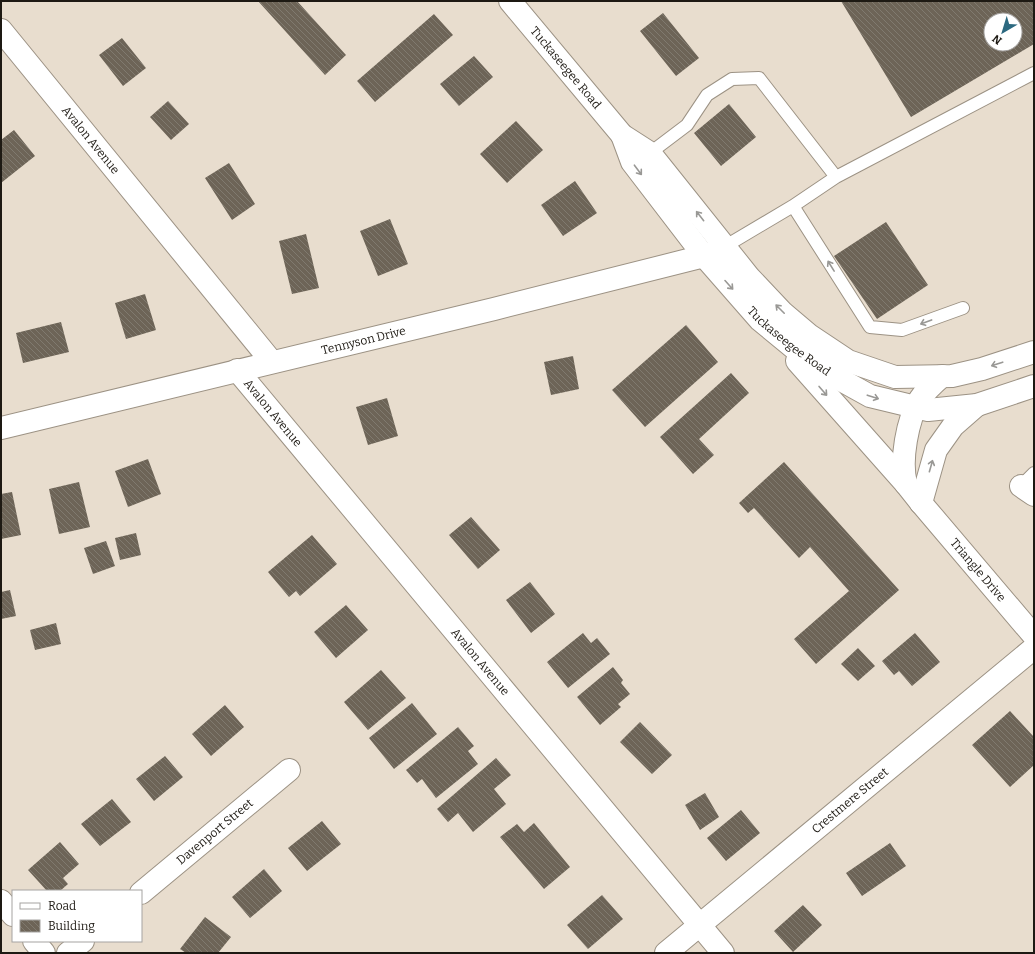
<svg xmlns="http://www.w3.org/2000/svg" width="1035" height="954" font-family="Bitter,serif">
  <style>
    .building { fill: url(#building-back-hatch); fill-rule: evenodd }
    .lines { fill: none; stroke-linecap: round; stroke-linejoin: round }
    .service-casing { stroke: #9c9284; stroke-width: 14 }
    .minor-casing { stroke: #9c9284; stroke-width: 24 }
    .secondary-casing { stroke: #9c9284; stroke-width: 24 }
    .service { stroke: #fff; stroke-width: 12 }
    .minor { stroke: #fff; stroke-width: 22 }
    .secondary { stroke: #fff; stroke-width: 22 }
    .oneway { stroke: #999895 }
    .labels { text-anchor: middle; dominant-baseline: central; stroke-width: 4; stroke-linejoin: round; paint-order: stroke }
    .street-label { font-size: 12px; fill: #1d1913; stroke: #fff }
  </style>
  <defs>
    <pattern id="building-back-hatch" width="6" height="6" patternUnits="userSpaceOnUse"><rect width="6" height="6" fill="#6d6457"/><path d="M-1 5l2 2M0 0l6 6M5-1l2 2" fill="none" stroke="#807a6f"/></pattern>
  </defs>
  <rect width="100%" height="100%" fill="#e8ddce"/>
  <path class="building" d="M258,1H297L346,55L325,75Z
    M841,1H1034V44L911,117ZM991,20H1015V44H991Z
    M663,13L699,58L676,76L640,31Z
    M434,14L453,35L375,102L357,81Z
    M122,38L146,68L123,86L99,55Z
    M474,56L493,77L459,106L440,84Z
    M168,101L189,124L171,140L150,117Z
    M729,104L756,137L721,166L694,133Z
    M516,121L543,150L507,183L480,154Z
    M14,130L35,156L1,183V140Z
    M229,163L255,204L232,220L205,178Z
    M575,181L597,213L563,236L541,205Z
    M390,219L408,264L378,276L360,231Z
    M886,222L928,285L877,319L834,256Z
    M306,234L319,288L292,294L279,241Z
    M145,294L156,330L126,339L115,303Z
    M61,322L69,352L23,363L16,333Z
    M686,325L718,362L645,427L612,390Z
    M573,356L579,389L551,395L544,362Z
    M731,373L749,393L699,439L714,455L693,474L660,437Z
    M387,398L398,436L368,445L356,407Z
    M148,459L161,494L128,507L115,471Z
    M784,462L899,590L816,664L794,639L849,591L810,547L799,558L754,508L748,513L739,503Z
    M79,482L90,527L59,534L49,489Z
    M12,492L21,535L1,539V494Z
    M471,517L500,550L478,569L449,535Z
    M136,533L141,555L120,560L115,538Z
    M312,535L337,564L300,596L296,591L289,597L268,572Z
    M106,541L115,566L93,574L84,548Z
    M530,582L555,614L531,633L506,600Z
    M10,590L16,616L1,619V592Z
    M346,605L368,630L336,658L314,632Z
    M56,623L61,644L35,650L30,630Z
    M583,633L591,643L597,638L610,654L568,688L547,662Z
    M915,633L940,662L912,686L899,671L894,675L882,661Z
    M858,648L875,666L858,681L841,664Z
    M613,667L623,680L621,683L630,694L618,704L621,707L600,725L577,697Z
    M381,670L406,698L368,730L344,702Z
    M412,703L437,734L394,769L369,738Z
    M225,705L244,727L211,756L192,734Z
    M1010,711L1034,737V765L1010,787L972,745Z
    M640,722L672,755L652,774L620,742Z
    M458,727L474,746L468,751L478,764L436,798L422,779L417,783L406,770Z
    M165,756L183,777L154,801L136,779Z
    M496,758L511,775L494,789L506,804L473,832L458,813L448,822L437,809Z
    M705,793L719,817L700,830L685,805Z
    M112,799L131,822L100,846L81,824Z
    M741,810L760,833L726,861L707,838Z
    M322,821L341,844L307,871L288,848Z
    M534,823L570,867L544,889L500,837L517,824L524,832Z
    M60,842L79,864L63,878L68,884L60,891H47L28,870Z
    M890,843L906,866L862,896L846,873Z
    M264,869L282,891L250,918L232,897Z
    M602,895L623,919L588,949L567,925Z
    M803,905L822,925L793,952L774,931Z
    M205,917L231,937L218,953H186L180,949Z"/>
  <g class="lines">
    <defs>
      <path id="service" d="M650,153L687,125L707,95L732,79L759,78L836,177
        M793,206L870,327L902,330L963,308
        M724,247L793,206L836,177L1034,73
        M1021,486L1034,473"/>
      <g id="minor">
        <path id="s1" d="M1,30L272,362"/>
        <path id="s2" d="M237,370L723,953"/>
        <path id="s3" d="M1,428L494,309L704,256L720,249"/>
        <path d="M1021,486L1034,495"/>
        <path id="s4" d="M921,503L1034,636"/>
        <path id="s5" d="M141,893L289,770"/>
        <path d="M1,901L13,915"/>
        <path d="M34,941L44,953"/>
        <path d="M68,953L83,941"/>
        <path id="s6" d="M666,953L1034,648"/>
      </g>
      <g id="secondary">
        <path id="s7" d="M510,1L622,135L650,153L749,277L783,313L809,335L848,361L895,377L952,376L982,369L1034,352"/>
        <path id="s8" d="M622,135L632,162L704,256L760,320L794,348L832,375L870,396L928,410L977,405L1034,386"/>
        <path d="M797,361L906,484L921,503"/>
        <path d="M906,484C900,461 907,420 920,399C926,390 934,383 942,376"/>
        <path d="M921,503L936,450L953,426L977,405"/>
      </g>
    </defs>
    <use href="#service" class="service-casing"/>
    <use href="#minor" class="minor-casing"/>
    <use href="#secondary" class="secondary-casing"/>
    <use href="#service" class="service"/>
    <use href="#minor" class="minor"/>
    <use href="#secondary" class="secondary"/>
  </g>
  <defs><path id="oneway-shaft" d="M-6 0H5M1.5-3L5.5 0L1.5 3" fill="none" stroke-width="1.6" stroke-linecap="round" stroke-linejoin="round"/></defs>
  <g class="oneway">
    <use href="#oneway-shaft" transform="translate(638 170) rotate(53)"/>
    <use href="#oneway-shaft" transform="translate(700 216) rotate(-128)"/>
    <use href="#oneway-shaft" transform="translate(831 266) rotate(-122)"/>
    <use href="#oneway-shaft" transform="translate(729 285) rotate(48)"/>
    <use href="#oneway-shaft" transform="translate(780 309) rotate(-135)"/>
    <use href="#oneway-shaft" transform="translate(926 322) rotate(160)"/>
    <use href="#oneway-shaft" transform="translate(997 364) rotate(162)"/>
    <use href="#oneway-shaft" transform="translate(823 391) rotate(49)"/>
    <use href="#oneway-shaft" transform="translate(873 397) rotate(18)"/>
    <use href="#oneway-shaft" transform="translate(931 466) rotate(-74)"/>
  </g>
  <g class="labels">
    <g class="street-label">
      <text stroke="none"><textPath href="#s7" startOffset="87">Tuckaseegee Road</textPath></text>
      <text stroke="none"><textPath href="#s1" startOffset="142">Avalon Avenue</textPath></text>
      <text stroke="none"><textPath href="#s3" startOffset="373">Tennyson Drive</textPath></text>
      <text stroke="none"><textPath href="#s8" startOffset="268">Tuckaseegee Road</textPath></text>
      <text stroke="none"><textPath href="#s2" startOffset="56">Avalon Avenue</textPath></text>
      <text stroke="none"><textPath href="#s4" startOffset="88">Triangle Drive</textPath></text>
      <text stroke="none"><textPath href="#s2" startOffset="380">Avalon Avenue</textPath></text>
      <text stroke="none"><textPath href="#s6" startOffset="239">Crestmere Street</textPath></text>
      <text stroke="none"><textPath href="#s5" startOffset="96">Davenport Street</textPath></text>
    </g>
  </g>
  <rect width="1035" height="954" fill="none" stroke="#1d1913" stroke-width="4"/>
  <rect x="12" y="890" width="130" height="52" fill="#ffffff" stroke="#a5a3a1"/>
  <rect x="20" y="903" width="20" height="6" fill="#ffffff" stroke="#a5a3a1"/>
  <text x="48" y="910" font-size="12" fill="#1d1913">Road</text>
  <rect x="20" y="920" width="20" height="12" fill="url(#building-back-hatch)" stroke="#a5a3a1"/>
  <text x="48" y="930" font-size="12" fill="#1d1913">Building</text>
  <g transform="translate(1003 32) rotate(218)"><circle r="19" fill="#ffffff" stroke="#a5a3a1"/>
  <path d="M0-3L7 15L0 10L-7 15Z" fill="#2c6980"/>
  <text y="-6" font-size="11" font-weight="bold" text-anchor="middle" fill="#1d1913">N</text>
  </g>
</svg>
